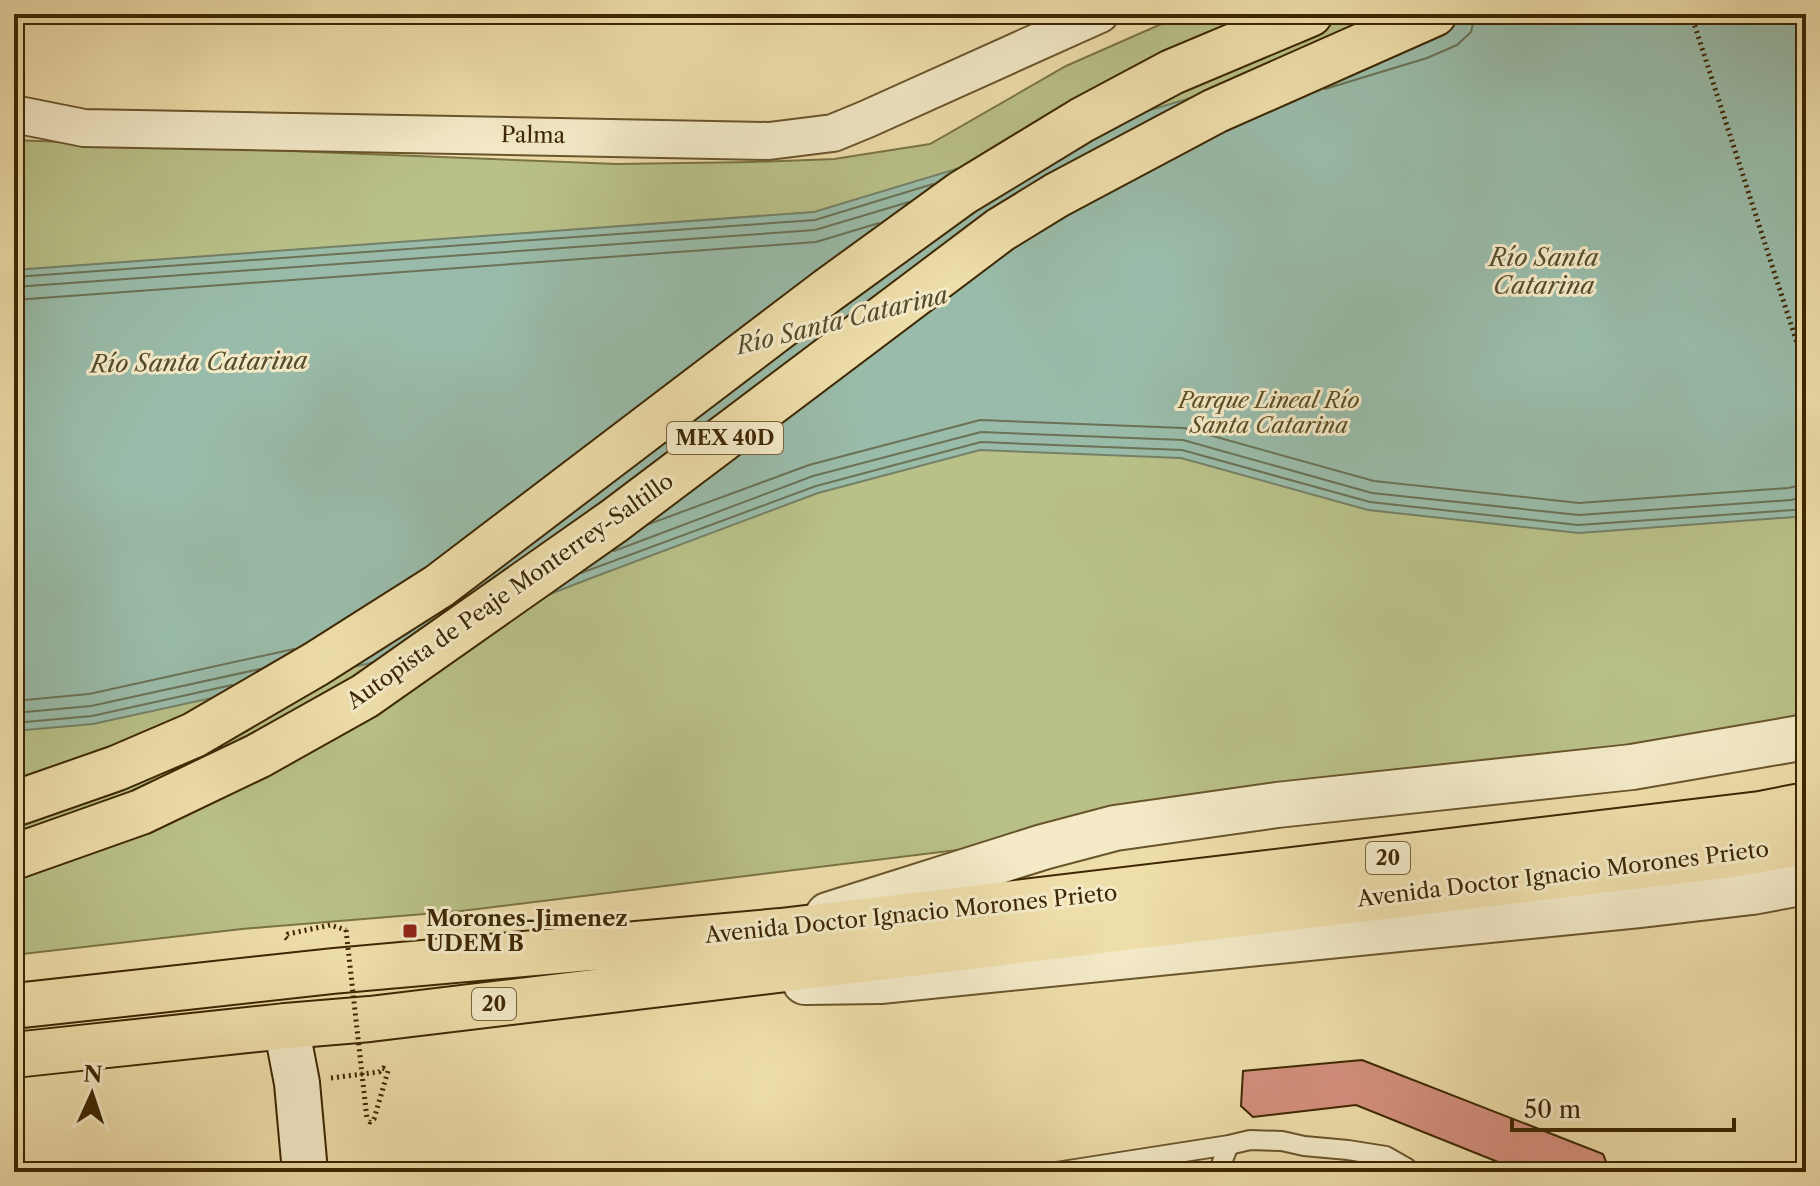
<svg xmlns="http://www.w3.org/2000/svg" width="1820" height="1186" font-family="'Libre Caslon Text',serif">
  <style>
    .green { fill: #b9c188; stroke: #7b7445; stroke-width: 2 }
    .water { fill: #99bcaa; stroke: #748067; stroke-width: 2 }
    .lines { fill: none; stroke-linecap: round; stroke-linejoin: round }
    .shore { stroke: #6b7256; stroke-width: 2 }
    .building { fill: #d5917f; stroke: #3d2702; stroke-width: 2 }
    .service-casing { stroke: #69552c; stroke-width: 22 }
    .minor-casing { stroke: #69552c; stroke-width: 40 }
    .tertiary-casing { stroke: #69552c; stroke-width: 48 }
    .secondary-casing { stroke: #3d2702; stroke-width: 48 }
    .primary-casing { stroke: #3d2702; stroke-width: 48 }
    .motorway-casing { stroke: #3d2702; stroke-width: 48 }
    .path { stroke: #3d2702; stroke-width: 5; stroke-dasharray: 2 4; stroke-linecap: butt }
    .service { stroke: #f4eac8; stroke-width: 18 }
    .minor { stroke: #f4eac8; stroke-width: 36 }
    .tertiary { stroke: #f4eac8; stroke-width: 44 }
    .secondary { stroke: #f4eac8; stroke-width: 44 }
    .primary { stroke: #eedeaa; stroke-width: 44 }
    .motorway { stroke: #eedeaa; stroke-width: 44 }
    .path-bridge { stroke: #3d2702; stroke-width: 5; stroke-dasharray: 2 4; stroke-linecap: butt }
    .poi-dot { fill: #8f2418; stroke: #f4eac8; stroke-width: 3 }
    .labels { text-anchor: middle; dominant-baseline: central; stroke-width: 6; stroke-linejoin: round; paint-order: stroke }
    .shield { fill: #f4eac8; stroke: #74623d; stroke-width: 2 }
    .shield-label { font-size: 20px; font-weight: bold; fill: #3d2702 }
    .street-label { font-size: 22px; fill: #3d2702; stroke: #f4eac8 }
    .park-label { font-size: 22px; font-style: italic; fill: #5c4e24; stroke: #f4eac8 }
    .poi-label { font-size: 22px; font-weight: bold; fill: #3d2702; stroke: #f4eac8; text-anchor: start }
    .water-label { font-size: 24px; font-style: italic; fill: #544c2c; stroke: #f4eac8 }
  </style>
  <rect width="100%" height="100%" fill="#eedeaa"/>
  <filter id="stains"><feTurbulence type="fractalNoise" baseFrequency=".0025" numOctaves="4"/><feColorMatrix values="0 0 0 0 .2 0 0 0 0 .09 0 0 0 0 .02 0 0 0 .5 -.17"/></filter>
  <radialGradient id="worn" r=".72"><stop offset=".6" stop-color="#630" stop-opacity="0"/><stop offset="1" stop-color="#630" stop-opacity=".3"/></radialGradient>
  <path class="green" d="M1184,14H1806V757L1079,835L461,911L242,929L14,955V140L617,164L752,162L834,159L930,144L1066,66Z"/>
  <path class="water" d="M1453,14H1806V514L1795,517L1579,533L1368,510L1181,458L980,450L818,493L586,580L380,661L93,724L14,731V270L814,212L1418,29Z"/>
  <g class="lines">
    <path class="shore" d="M1325,89L1427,58L1457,45L1471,32L1475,14
      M14,277L815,220L933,184
      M14,287L815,230L909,202
      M14,300L816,242L879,223
      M649,524L809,465L980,420L1184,428L1374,481L1579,503L1788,488L1806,484
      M614,551L813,476L981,432L1183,440L1372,493L1579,515L1791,500L1806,496
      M581,573L816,486L981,442L1182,450L1370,502L1578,525L1793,510L1806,507
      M14,701L89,694L294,649
      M14,713L91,706L260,669
      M14,723L92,716L232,685"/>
  </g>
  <path class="building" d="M1362,1060L1603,1154L1610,1172H1523L1356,1105L1253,1117L1241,1106L1243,1071Z"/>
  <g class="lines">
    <defs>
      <path id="service" d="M1056,1172L1229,1145
        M1218,1172L1229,1145L1250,1140L1282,1141L1304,1146L1348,1150L1386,1156L1407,1168L1409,1172"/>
      <path id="minor" d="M14,114L84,128L769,141L833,133L867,119L1100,14"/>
      <path id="tertiary" d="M828,915L1043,847L1115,828L1277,805L1632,767L1806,737
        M805,982L880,981L1639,905L1752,892L1806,882"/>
      <path id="secondary" d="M286,1026L297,1083L305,1172"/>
      <path id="primary" d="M14,1006L333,971L781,931L1760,814L1806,805
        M14,1055L286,1026L370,1019L1724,856L1806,842"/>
      <path id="motorway" d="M14,804L117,768L194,735L316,664L439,586L827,291L962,193L1082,120L1172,72L1310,14
        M14,857L141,812L258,756L365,696L614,521L1000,230L1057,195L1215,111L1434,14"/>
    </defs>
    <use href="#service" class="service-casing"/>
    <use href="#minor" class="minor-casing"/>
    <use href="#tertiary" class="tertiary-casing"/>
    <use href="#secondary" class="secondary-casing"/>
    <use href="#primary" class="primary-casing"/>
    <use href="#motorway" class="motorway-casing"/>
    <path class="path" d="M1691,14L1806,371
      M287,939L285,937L288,934L330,925L346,930
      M331,1078L379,1072L383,1068L388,1071L374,1119L370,1122L367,1119"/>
    <use href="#service" class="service"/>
    <use href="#minor" class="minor"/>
    <use href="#tertiary" class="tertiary"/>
    <use href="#secondary" class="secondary"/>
    <use href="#primary" class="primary"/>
    <use href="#motorway" class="motorway"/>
    <path class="path-bridge" d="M346,930L367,1119"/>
  </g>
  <rect class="poi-dot" x="402" y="923" width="16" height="16" rx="4"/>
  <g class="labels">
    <g class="shield">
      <rect x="667" y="422" width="116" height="32" rx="6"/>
      <rect x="1366" y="842" width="44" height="32" rx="6"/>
      <rect x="472" y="988" width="44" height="32" rx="6"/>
    </g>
    <g class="shield-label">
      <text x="725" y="438">MEX 40D</text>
      <text x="1388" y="858">20</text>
      <text x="494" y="1004">20</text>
    </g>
    <g class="street-label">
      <text transform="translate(533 135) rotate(1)">Palma</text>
      <text transform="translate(510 591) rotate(-35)">Autopista de Peaje Monterrey-Saltillo</text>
      <text transform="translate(1563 874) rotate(-7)">Avenida Doctor Ignacio Morones Prieto</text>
      <text transform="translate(911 914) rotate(-6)">Avenida Doctor Ignacio Morones Prieto</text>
    </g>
    <g class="park-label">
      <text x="1269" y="400">Parque Lineal Río<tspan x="1269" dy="25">Santa Catarina</tspan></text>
    </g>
    <g class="poi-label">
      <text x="426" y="918">Morones-Jimenez<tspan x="426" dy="25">UDEM B</tspan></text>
    </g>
    <g class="water-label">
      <text x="1544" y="257">Río Santa<tspan x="1544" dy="28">Catarina</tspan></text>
      <text transform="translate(842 320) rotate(-14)">Río Santa Catarina</text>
      <text transform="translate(199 362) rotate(-1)">Río Santa Catarina</text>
    </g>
  </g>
  <rect width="1820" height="1186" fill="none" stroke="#eedeaa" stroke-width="48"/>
  <rect x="16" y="16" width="1788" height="1154" fill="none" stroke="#3d2702" stroke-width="4"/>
  <rect x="24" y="24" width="1772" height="1138" fill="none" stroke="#3d2702" stroke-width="2"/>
  <g transform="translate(92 1094) rotate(3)" stroke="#f4eac8" stroke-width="6" paint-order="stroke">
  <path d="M0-6L14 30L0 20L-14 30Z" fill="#3d2702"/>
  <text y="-12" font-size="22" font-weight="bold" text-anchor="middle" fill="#3d2702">N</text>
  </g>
  <path d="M1512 1118v12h222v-12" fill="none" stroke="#3d2702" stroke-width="4"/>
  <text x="1524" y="1118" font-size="24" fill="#3d2702" stroke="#f4eac8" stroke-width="6" paint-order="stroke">50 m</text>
  <rect width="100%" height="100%" filter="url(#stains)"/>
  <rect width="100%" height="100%" fill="url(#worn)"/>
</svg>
